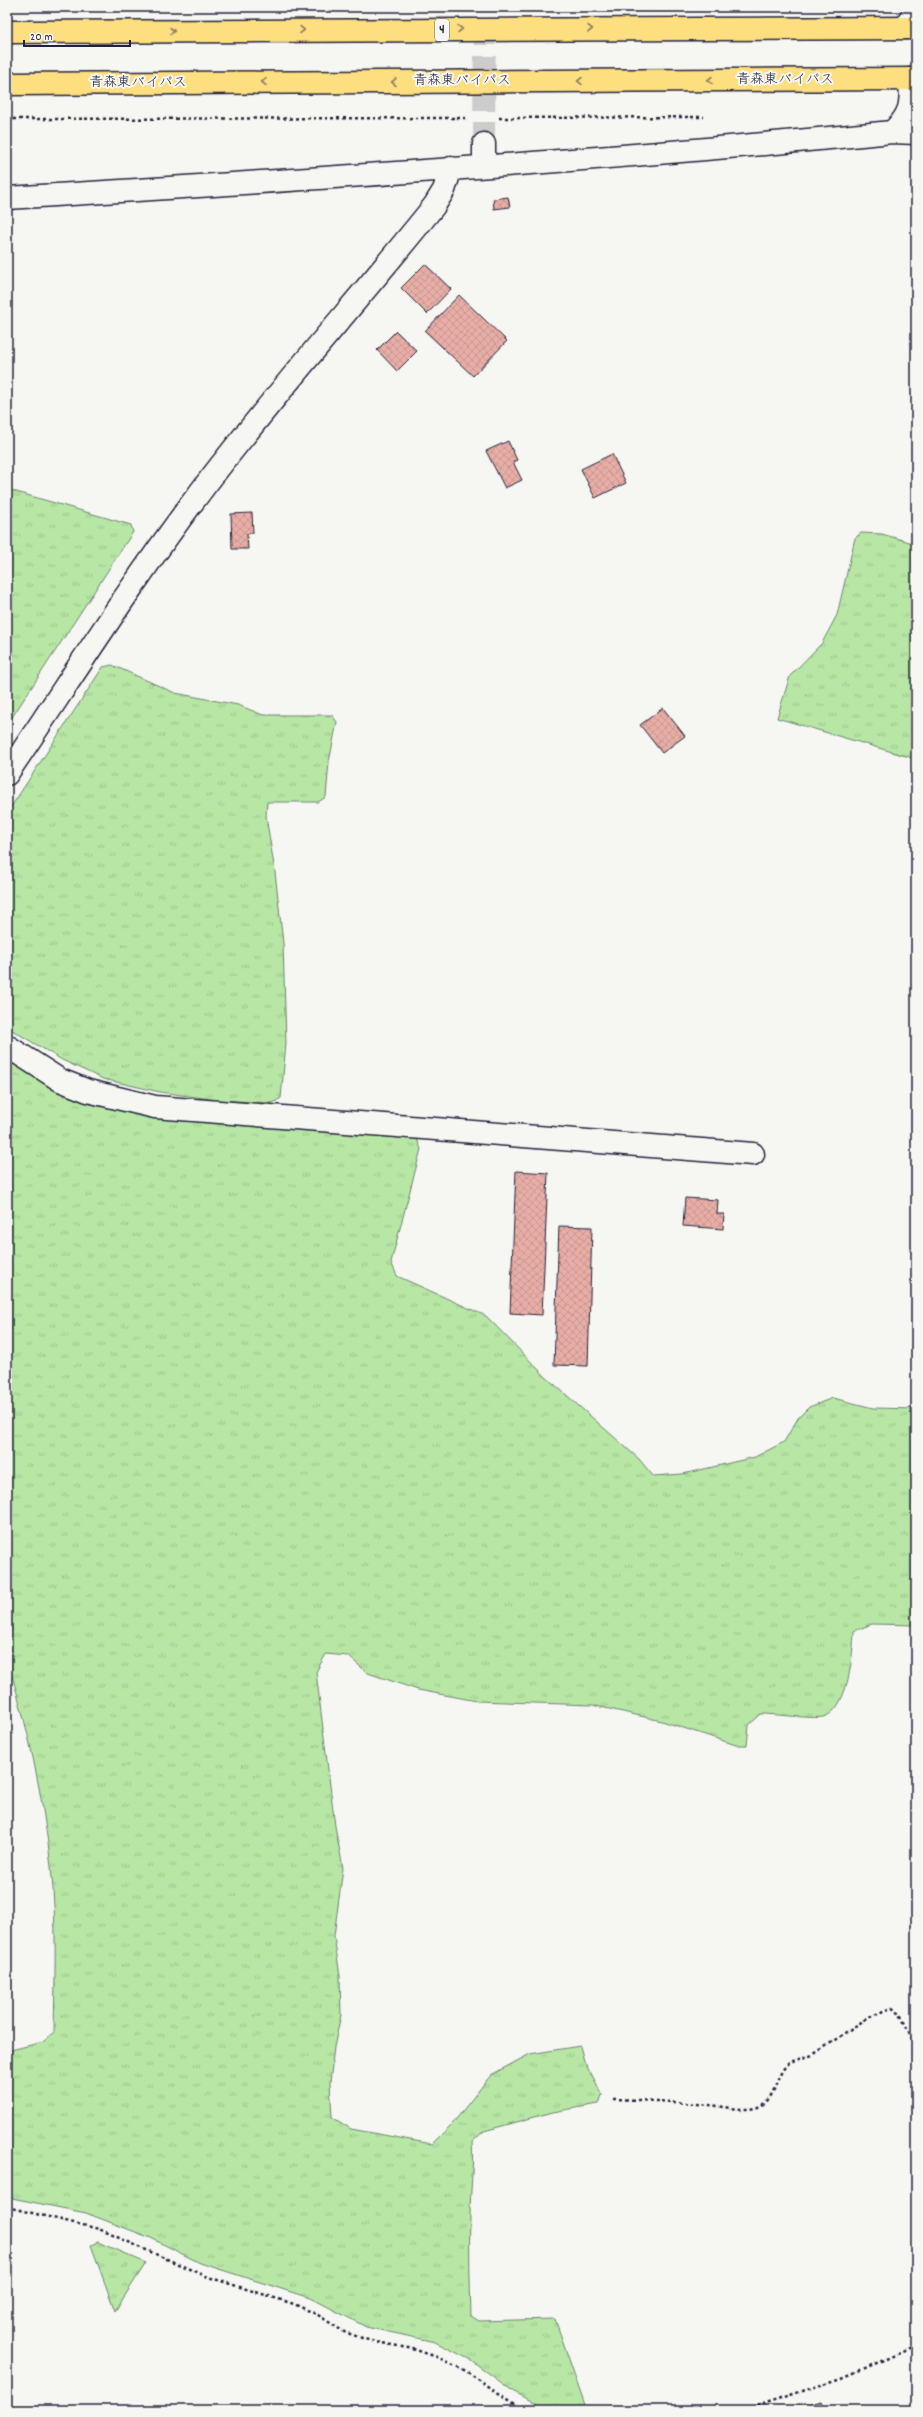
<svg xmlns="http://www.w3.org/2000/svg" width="923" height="2417" font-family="Dekko,'Klee One',sans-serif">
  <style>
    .grass { fill: url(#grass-tufts); stroke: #6c8470 }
    .building { fill: url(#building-cross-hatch); stroke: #22223b }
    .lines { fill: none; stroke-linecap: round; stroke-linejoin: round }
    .street-tunnel { stroke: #cccccd; stroke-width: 22; stroke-dasharray: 22 11; stroke-linecap: butt }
    .street-casing { stroke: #22223b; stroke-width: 25 }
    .highway-casing { stroke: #22223b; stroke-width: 25 }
    .path { stroke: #22223b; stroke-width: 2.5; stroke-dasharray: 3 3; stroke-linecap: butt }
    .street { stroke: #f6f6f2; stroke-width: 22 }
    .highway { stroke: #fedf80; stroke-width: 22 }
    .oneway { stroke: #90805e }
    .labels { text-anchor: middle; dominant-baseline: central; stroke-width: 4; stroke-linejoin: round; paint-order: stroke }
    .shield { fill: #f6f6f2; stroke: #626272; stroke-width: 1 }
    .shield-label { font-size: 13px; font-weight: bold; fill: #22223b }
    .street-label { font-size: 14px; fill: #22223b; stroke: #f6f6f2 }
  </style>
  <defs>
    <pattern id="grass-tufts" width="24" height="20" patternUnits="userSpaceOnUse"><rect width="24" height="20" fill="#b7e6a5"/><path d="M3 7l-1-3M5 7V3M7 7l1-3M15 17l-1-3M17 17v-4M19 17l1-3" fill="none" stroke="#9dc58f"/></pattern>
    <pattern id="building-cross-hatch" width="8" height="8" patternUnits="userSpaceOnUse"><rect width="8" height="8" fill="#e8aea6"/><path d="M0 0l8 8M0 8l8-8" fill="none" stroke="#c79590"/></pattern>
  </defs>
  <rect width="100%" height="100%" fill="#f6f6f2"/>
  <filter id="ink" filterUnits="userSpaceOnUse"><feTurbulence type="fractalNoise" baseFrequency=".025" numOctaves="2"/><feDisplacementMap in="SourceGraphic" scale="8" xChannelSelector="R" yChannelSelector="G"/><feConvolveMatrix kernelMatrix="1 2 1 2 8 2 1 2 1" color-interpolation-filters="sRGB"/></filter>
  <g filter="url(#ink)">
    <path class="grass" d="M7,487L13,491L131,525L133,532L7,725Z
      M861,533L882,534L916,544V759L777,718L790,676L822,643L837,615L855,538Z
      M112,665L175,693L238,705L263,715H332L337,722L329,762L326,797L318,802H267L266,816L275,872L283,943L286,1043L281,1098L273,1103L218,1100L160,1092L103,1079L62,1060L7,1027V813L103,667Z
      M7,1058L27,1073L78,1098L131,1113L205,1121L417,1139L421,1149L391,1262L397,1276L486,1316L546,1377L639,1459L653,1476L683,1474L755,1457L784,1442L798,1418L809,1407L833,1398L873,1408L916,1409V1625L872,1624L854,1631C853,1652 849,1711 823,1717C812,1719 775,1714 761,1714L749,1725L747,1745H736L662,1721L592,1705L477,1701L418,1690L368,1673L348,1656L326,1654L316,1672L335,1826L343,1868L334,1936L340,1976L341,2015L334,2047L330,2083L332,2117L351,2129L432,2144L453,2123L491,2075L530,2054L580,2046L584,2061L602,2095L599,2104L553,2112L484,2131L472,2142C474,2167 470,2190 470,2215C469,2249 470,2282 471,2316L479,2321L555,2319L585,2405L569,2409L538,2406L510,2389L471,2360L435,2342L366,2327L313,2299L200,2263L151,2238L86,2213L7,2197V2051L43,2042L54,2032C55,1977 57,1921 51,1867C43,1797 28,1726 7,1659Z
      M98,2242L146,2263L115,2311L91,2245Z
      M805,2403L807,2410H784Z"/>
    <path class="building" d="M508,197L510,207L494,209L493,199Z
      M425,264L451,289L427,314L401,288Z
      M459,295L507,341L473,376L425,331Z
      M396,331L417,351L397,371L377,350Z
      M508,441L517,460L513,462L522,480L505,488L486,451Z
      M612,454L626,483L595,498L581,469Z
      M252,513L253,533L247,534L248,549H232L231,514Z
      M663,708L685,736L662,753L640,725Z
      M516,1171L548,1173L542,1315L510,1313Z
      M685,1198L718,1200L717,1214H724L723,1229L683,1226Z
      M559,1226L592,1227L588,1366L554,1365Z
      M822,2402L825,2410H811L809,2406Z"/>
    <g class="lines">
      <path class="street-tunnel" d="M484,144L485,7"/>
      <defs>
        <path id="street" d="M906,28L916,7
          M892,132C911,115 912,104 910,79
          M484,144V166
          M7,198C302,180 597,161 892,132L916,133
          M7,774C71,679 132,582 201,491C275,393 357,302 434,206L444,190L451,168
          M7,1046L60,1080L88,1091L155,1107L753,1154"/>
        <path id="highway" d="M7,32L916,28
          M7,84L916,79"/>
      </defs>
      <use href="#street" class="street-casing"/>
      <use href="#highway" class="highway-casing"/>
      <path class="path" d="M499,118L704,117
        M7,119L468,118
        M613,2099C645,2100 677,2102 709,2105C723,2106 744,2112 758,2107C776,2100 775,2077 786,2066C793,2058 805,2059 814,2054C840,2038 862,2017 892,2008L899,2012L916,2046
        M7,2207L99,2229L205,2276L294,2304L318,2315L344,2332L371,2341L413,2349L437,2357L466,2371L524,2410
        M745,2410L842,2378L916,2346"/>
      <use href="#street" class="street"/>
      <use href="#highway" class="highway"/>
    </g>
    <defs><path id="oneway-chevron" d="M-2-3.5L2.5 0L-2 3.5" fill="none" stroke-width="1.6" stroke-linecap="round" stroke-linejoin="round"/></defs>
    <g class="oneway">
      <use href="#oneway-chevron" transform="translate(460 29)"/>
      <use href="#oneway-chevron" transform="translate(590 29)"/>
      <use href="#oneway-chevron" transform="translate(302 30)"/>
      <use href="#oneway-chevron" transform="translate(172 31)"/>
      <use href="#oneway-chevron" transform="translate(710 80) rotate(180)"/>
      <use href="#oneway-chevron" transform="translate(580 81) rotate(180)"/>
      <use href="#oneway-chevron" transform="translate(264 82) rotate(180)"/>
      <use href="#oneway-chevron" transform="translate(394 82) rotate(180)"/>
    </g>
  </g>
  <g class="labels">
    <rect class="shield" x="435" y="19" width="14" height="22" rx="3"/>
    <g class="shield-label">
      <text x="442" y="30">4</text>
    </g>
    <g class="street-label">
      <text x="785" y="80">青森東バイパス</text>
      <text x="462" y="81">青森東バイパス</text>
      <text x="138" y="83">青森東バイパス</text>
    </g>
  </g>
  <rect width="923" height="2417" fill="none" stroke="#f6f6f2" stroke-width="24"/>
  <rect x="12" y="12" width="899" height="2393" fill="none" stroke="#22223b" stroke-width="1.5" filter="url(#ink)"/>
  <path d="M24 40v6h106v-6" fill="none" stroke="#22223b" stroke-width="2"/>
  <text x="30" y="40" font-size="12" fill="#22223b" stroke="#f6f6f2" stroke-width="3" paint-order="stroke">20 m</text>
</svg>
